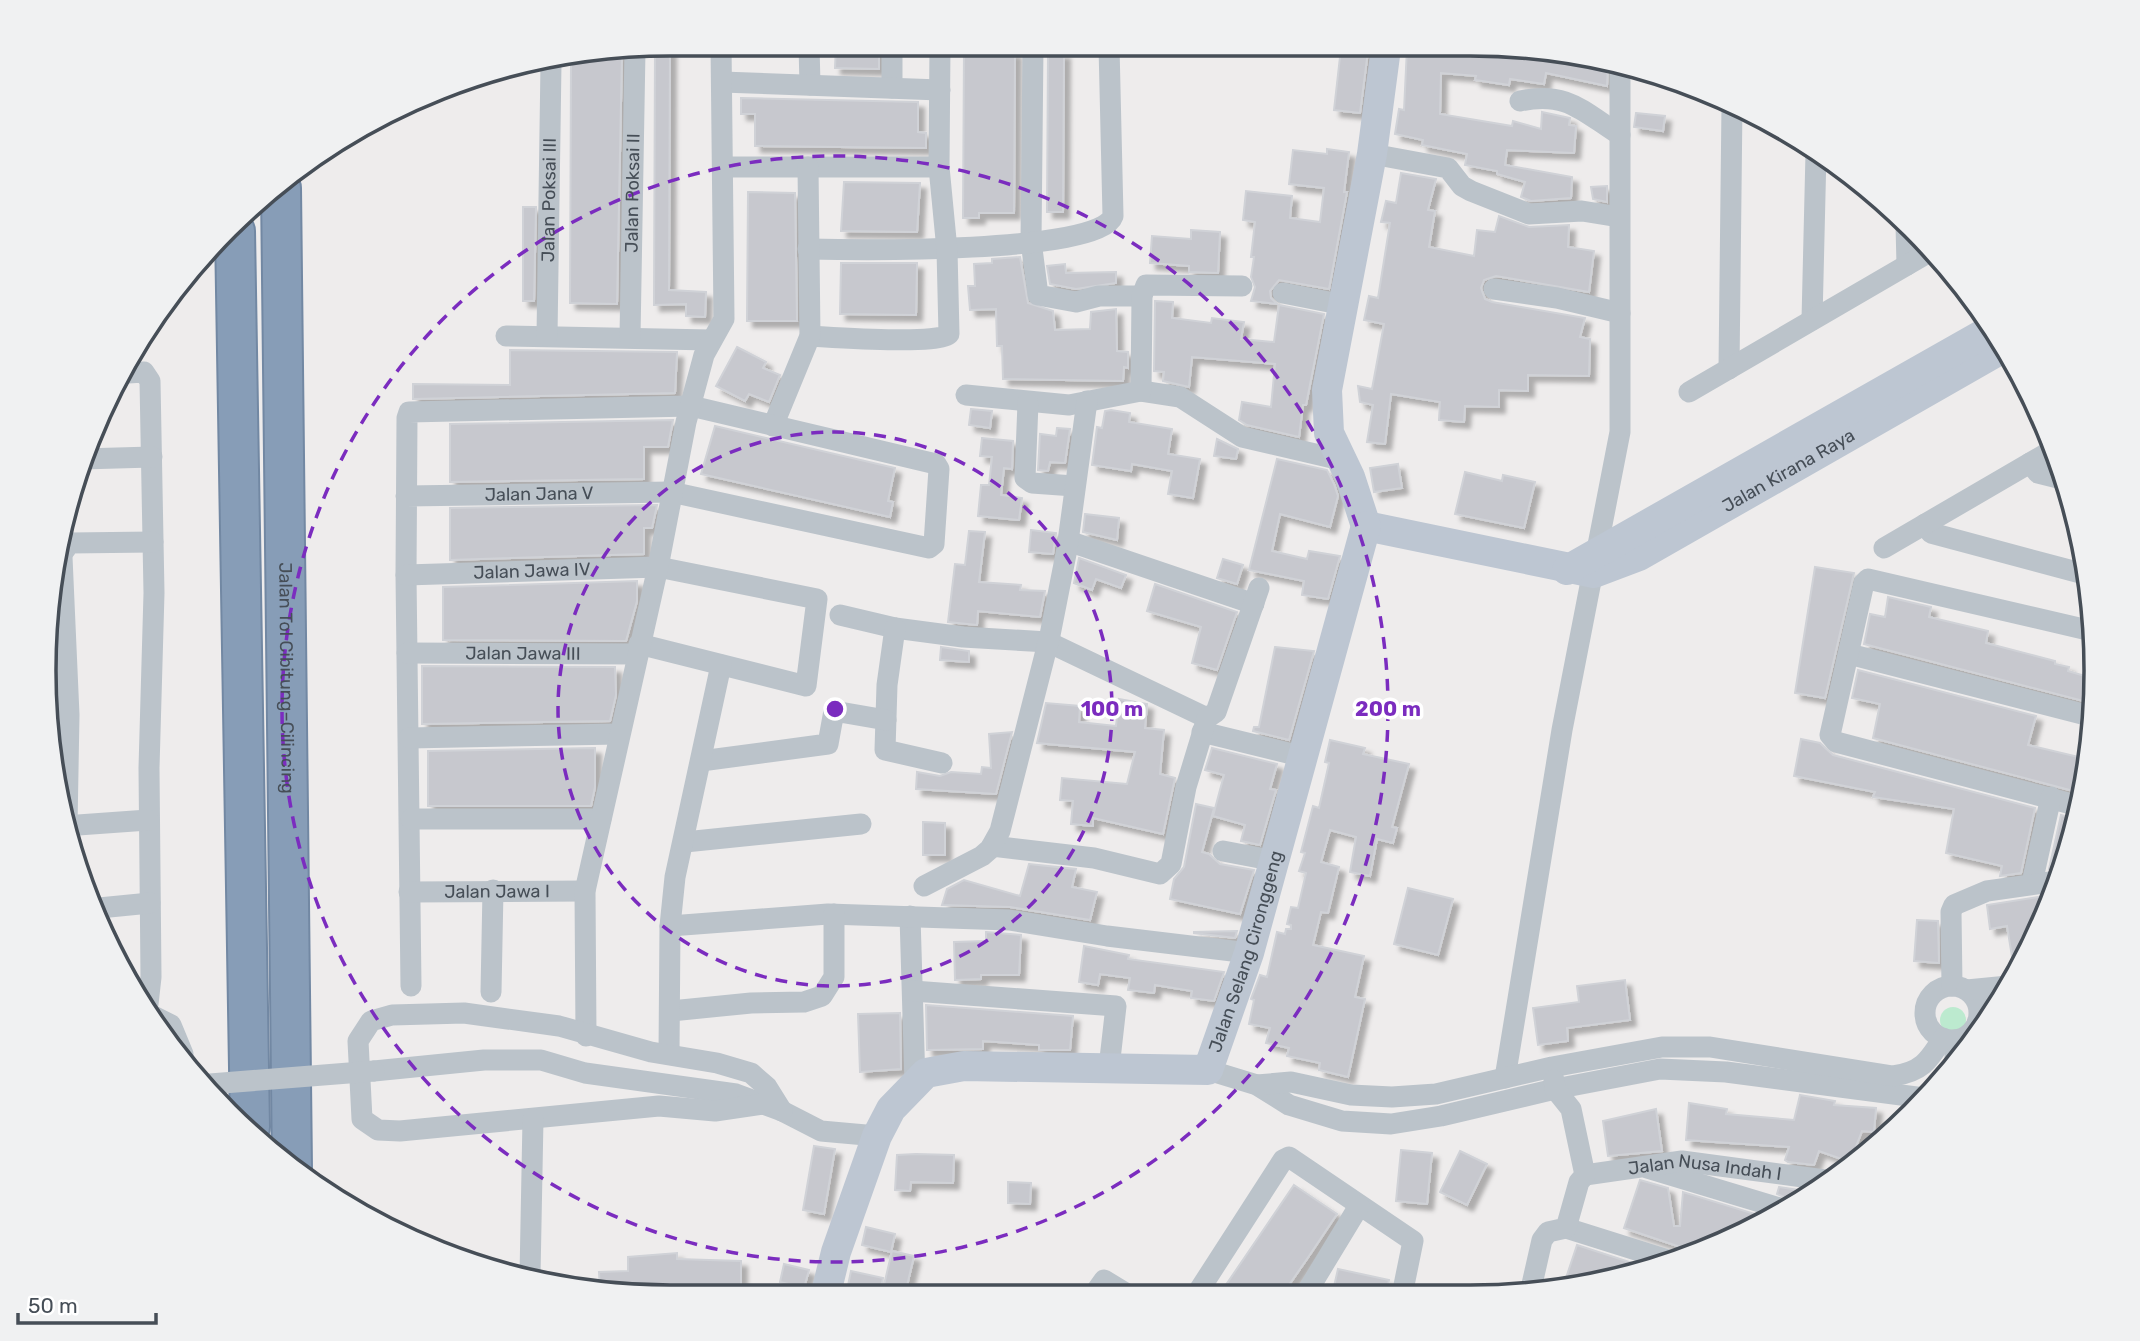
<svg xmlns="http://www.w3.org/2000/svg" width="2140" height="1341" font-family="Rubik,sans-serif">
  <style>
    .green { fill: #bceacf }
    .building { fill: #c7c8ce; stroke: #d0d2d7; stroke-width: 2; filter: url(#shadow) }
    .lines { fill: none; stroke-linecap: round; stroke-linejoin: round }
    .highway-casing { stroke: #7288a3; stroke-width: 42 }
    .street { stroke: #bbc3ca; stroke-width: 21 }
    .secondary { stroke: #bdc6d2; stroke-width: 30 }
    .highway { stroke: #879db7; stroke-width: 38 }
    .street-bridge { stroke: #bbc3ca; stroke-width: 21 }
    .ring { fill: none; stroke: #7b2cbf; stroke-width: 3.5; stroke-dasharray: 12 9 }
    .labels { text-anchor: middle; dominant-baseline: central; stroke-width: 7; stroke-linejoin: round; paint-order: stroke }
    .street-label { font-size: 18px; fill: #464e57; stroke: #fff }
    .rim { fill: none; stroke: #464e57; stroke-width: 3.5 }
    .centre { fill: #7b2cbf; stroke: #fff; stroke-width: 3.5 }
    .ring-label { font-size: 21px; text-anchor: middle; font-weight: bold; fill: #7b2cbf; stroke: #fff; stroke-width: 7; stroke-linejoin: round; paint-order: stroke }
  </style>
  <defs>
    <filter id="shadow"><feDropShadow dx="6" dy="6" stdDeviation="2" flood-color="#0004"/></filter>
  </defs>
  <rect width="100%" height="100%" fill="#eeecec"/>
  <path class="green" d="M1940 1020a13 13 0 1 1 26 0a13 13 0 1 1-26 0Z"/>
  <path class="building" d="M670,44L669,290L706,292L705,317L686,316V304L654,305L655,46Z
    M836,45H879V69L835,68Z
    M964,46H980V51L1015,52L1014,213H979V218H963Z
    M1341,48L1368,51L1360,113L1334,110Z
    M1407,48L1551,49L1608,64L1607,86L1546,73L1544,84L1510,79L1509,85L1475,80L1476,76L1441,73L1440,114L1512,126L1513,121L1541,129L1542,112L1570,118L1569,125L1576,126L1574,153L1507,150L1505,165L1572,177L1571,198L1531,201L1521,197L1525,182L1497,174V171L1465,165L1467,154L1422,145L1423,140L1395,134L1399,109L1404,110Z
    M622,52L617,304L570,303L571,60Z
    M1048,53H1064L1063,212H1047Z
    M741,98L918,102V132L926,133V148L755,146V114H741Z
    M1636,113L1665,116L1663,131L1634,127Z
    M1327,149L1349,152L1344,192H1347L1329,289L1279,280L1270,291L1271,298L1277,304L1251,301L1255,287L1251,277L1254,257H1251L1255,222L1243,220L1246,191L1292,196L1290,218L1320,222L1324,188L1289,184L1293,150L1327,154Z
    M1401,173L1436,179L1428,210L1435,211L1429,247L1474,256L1477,230L1495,232L1499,216L1529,227L1569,225L1568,247L1594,251L1589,292L1496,276L1484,280L1481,288L1485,299L1492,302L1585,318L1580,337L1590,339L1589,376L1528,375V391L1499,390V407L1465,406L1464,422L1439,420L1440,402L1391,394L1385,444L1367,442L1373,405L1360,402L1358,386L1372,389L1384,324L1364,320L1369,296L1378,298L1390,223L1381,222L1386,201L1396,203Z
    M844,182L920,183L917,232L841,231Z
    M1607,186V202L1593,199L1591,187Z
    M748,192L795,193L797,321H747Z
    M523,207H536L534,301H523Z
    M1191,230L1220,232L1218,273L1189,272V266L1150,263L1152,236L1191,239Z
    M1020,257L1028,303L1053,311L1055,330L1090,329L1091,312L1116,309L1117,351L1128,352V368L1124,367L1123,381L1003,379L1002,346H997L996,309L970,310L968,286H975L974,264L992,263V259Z
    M841,263H917L916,315L840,314Z
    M1065,264L1066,273L1116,272V283L1076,289L1050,284L1047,266Z
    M1155,301L1173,302L1172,318L1211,323L1212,318L1244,322L1241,339L1274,342L1279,305L1324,314L1306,405H1303L1299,437L1247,425L1239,420L1242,402L1271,407L1275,364L1192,357L1189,387L1163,381L1164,372L1154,371Z
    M737,347L766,362L763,368L780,375L769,402L749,394L745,401L716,386Z
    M510,350L677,352L675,393L413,399V384L510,385Z
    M971,409L992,411L990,428L969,425Z
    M1111,410L1130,413L1129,422L1172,429L1168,454L1200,459L1193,498L1168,494L1172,471L1132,464L1131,471L1092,465L1097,427L1102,428L1105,411Z
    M673,420L668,447H644V479L450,482V424Z
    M715,426L895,468L888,501L893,502L890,517L701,474Z
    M1057,428L1070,429L1065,463L1050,462L1048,471L1038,470L1040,434L1056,436Z
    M982,438L1013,441L1012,469L1004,468L1001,495L1022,498L1019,520L978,516L981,485H989L992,457L980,456Z
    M1217,439L1238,449L1236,459L1214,456Z
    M1277,459L1327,470L1334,484L1338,496L1330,527L1280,514L1272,551L1307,559L1309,551L1340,556L1328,599L1302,595L1304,581L1249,570Z
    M1398,464L1402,488L1374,492L1370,468Z
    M1465,472L1502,481L1503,475L1535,482L1524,528L1455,514Z
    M657,505L652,528H644V554L450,560V508Z
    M1085,514L1119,518L1117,540L1083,532Z
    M1031,530L1056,533L1053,554L1029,552Z
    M969,531L985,532L979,582L1021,585L1020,590L1045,591L1040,617L978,611L977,625L948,622L955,564L965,565Z
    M1079,558L1126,575L1121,588L1096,579L1092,590L1074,583Z
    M1223,559L1243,565L1237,584L1217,578Z
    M1815,567L1854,573L1825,698L1795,693Z
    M637,581V601L626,641L443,640V587Z
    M1155,584L1237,612L1217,670L1192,663L1201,627L1147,611Z
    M1888,597L1931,607L1929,617L1988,631L1986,643L2055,661V664L2069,667L2068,671L2085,676L2088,665L2093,666L2095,704L1864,644L1870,614L1885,617Z
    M941,647L969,651V662L940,660Z
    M1275,647L1314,651L1289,740L1253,731L1254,727H1259Z
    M422,666L615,667L616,695L610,721L422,724Z
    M1858,670L2036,716L2028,745L2087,759L2081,793L1873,738L1880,704L1852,698Z
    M1119,699L1147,704L1145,728L1164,730L1160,774L1175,778L1163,834L1093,818V826L1071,824L1073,801L1060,800L1062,778L1127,784L1135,752L1037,743L1046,703L1080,706L1079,722L1116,726Z
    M1012,732L996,794L916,789L917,772L940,776L951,772L981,774L982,767L991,768L989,734Z
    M1801,739L1820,743L1833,755L2035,808L2021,873L2000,876L2002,866L1946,853L1954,809L1873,797L1875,792L1794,776Z
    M1330,740L1365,748L1363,754L1409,764L1392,827L1397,828L1393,843L1377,839L1370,876L1350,872L1356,837L1330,830L1321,862L1339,867L1328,913L1321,912L1313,945L1364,956L1355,997L1365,999L1348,1077L1319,1070L1320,1063L1287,1056L1289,1048L1266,1043L1270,1028L1249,1024L1254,1000L1251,999L1260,975L1267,977L1277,932L1285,934L1286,929H1291V925L1287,924L1291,907L1298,908L1306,873L1299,871L1305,853L1301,852L1313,806L1319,808L1329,763L1325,762Z
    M595,748V787L591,806H428V751Z
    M1212,748L1277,764L1270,789L1276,790L1260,845L1241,841L1245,825L1213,816L1224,775L1205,770Z
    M1196,804L1214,808L1202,852L1209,854L1220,864L1254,870L1240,914L1170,899L1174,879L1184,867Z
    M2061,815L2077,819L2075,833L2061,869H2049Z
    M923,822L945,823V855H923Z
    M1029,864L1076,869L1072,887L1097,892L1090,920L1010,907L942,905L947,889L964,880L1020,896Z
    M1408,888L1453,899L1438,955L1394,944Z
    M2051,895L2031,948L2015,975L2007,926L1990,929L1987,905Z
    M1917,920L1938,921L1939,963L1914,961Z
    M1237,931L1235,938L1194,933V932Z
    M986,932L1021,935L1019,975H981V979L955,980L954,942L986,941Z
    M1084,946L1129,955L1128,959L1224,972L1214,1001L1191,998L1192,991L1155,985L1154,993L1128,990L1130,978L1100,974L1098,985L1079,982Z
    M1625,980L1630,1020L1567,1028L1568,1041L1538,1045L1533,1008L1579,1002L1577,986Z
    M926,1005L1073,1016L1070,1050H1039V1045L983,1041V1049L927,1050Z
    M900,1013L901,1069L860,1072L858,1014Z
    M1800,1095L1835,1101L1834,1105L1876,1108L1874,1132L1862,1131L1850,1162L1819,1151L1814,1165L1788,1162L1785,1160L1789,1147L1686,1140L1689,1103L1727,1109L1726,1114L1794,1120Z
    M1656,1109L1662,1151L1608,1156L1603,1121Z
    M814,1146L835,1149L824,1214L803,1210Z
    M1401,1150L1432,1153L1427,1204L1396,1201Z
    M1460,1151L1487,1164L1467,1205L1440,1192Z
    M916,1154L954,1155L953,1183L911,1182L910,1191L895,1190L897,1155Z
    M1640,1180L1668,1188L1674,1226H1680L1683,1192L1768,1218L1747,1232L1695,1252L1624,1228Z
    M1008,1182L1031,1183L1030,1204L1008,1203Z
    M1294,1185L1337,1214L1309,1256L1282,1295H1219Z
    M1779,1187L1805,1191L1793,1201L1777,1194Z
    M866,1227L895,1234L891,1252L862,1245Z
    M1577,1245L1651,1269L1632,1276L1563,1287Z
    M892,1251L914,1256L906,1290L884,1285Z
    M677,1253V1259L741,1261V1292H714V1287L683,1286L651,1288V1292H600L599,1272L628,1271V1257Z
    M784,1264L809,1270L804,1288L780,1282Z
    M1338,1269L1389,1280L1386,1295H1332Z
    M851,1271L883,1278L880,1293L847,1290Z"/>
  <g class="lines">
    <defs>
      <g id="highway">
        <path id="s10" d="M281,188L292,1170"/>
        <path d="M235,231L250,1127"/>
      </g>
    </defs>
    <use href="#highway" class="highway-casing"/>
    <g class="street">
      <path d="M809,45L810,85"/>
      <path d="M892,45V88"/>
      <path d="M1033,46L1031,241L1038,295L1076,302L1099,296H1142"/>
      <path d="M722,82L940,90"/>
      <path d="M1520,101C1567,91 1582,111 1620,135"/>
      <path d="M1372,154L1448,168L1462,186L1471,191L1529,214L1582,211L1619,217"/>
      <path d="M725,167H939"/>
      <path d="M1906,225L1907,265"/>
      <path d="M808,249C852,250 1100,254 1113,216L1109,46"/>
      <path d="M1494,289L1557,298L1620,313"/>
      <path d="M1283,293L1344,305"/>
      <path d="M1812,320L1816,153"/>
      <path d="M506,336L711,340"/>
      <path id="s1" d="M547,336L551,63"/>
      <path d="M810,336C831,337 939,345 949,334L947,250L939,167L940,45"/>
      <path id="s2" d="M630,337L635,50"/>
      <path d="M1729,369L1732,104"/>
      <path d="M128,373L144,372L150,381L154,593L149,768L151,977L147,1013L171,1025L183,1054"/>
      <path d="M1141,391L1180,397L1242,437L1341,460"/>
      <path d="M1689,392L1933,250"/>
      <path d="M966,395L1069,405L1141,391L1142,296L1146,285L1242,286"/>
      <path d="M1028,403L1025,478L1032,483L1074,486"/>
      <path d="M773,426L810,336L808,167"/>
      <path d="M82,459L152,457"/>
      <path d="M2030,463L2038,473L2066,480"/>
      <path id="s3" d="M406,496L671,492L929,548L934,544L939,469L936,464L691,406L409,412L407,418L406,575L411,986"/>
      <path d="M1925,524L1931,533L2088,575"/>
      <path d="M1068,541L1254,604"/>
      <path d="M1884,548L2054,449"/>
      <path d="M64,551L70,543L153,542"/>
      <path d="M62,557L69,715L67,826"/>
      <path id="s4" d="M406,575L658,567L817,599L806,686L639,644"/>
      <path d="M840,615L895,628L963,637L1048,642L1207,718"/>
      <path d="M895,628L887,685L885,750L942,763"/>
      <path id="s5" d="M407,653L637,654"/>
      <path d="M1849,654L2094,717"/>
      <path d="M1202,732L1304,757"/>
      <path d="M409,738L619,734"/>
      <path d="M701,761L828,744L834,711L886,720"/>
      <path d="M2079,806L1836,742L1830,735L1864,583L1868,579L2092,631"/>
      <path d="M411,819H601"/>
      <path d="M64,826L148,820"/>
      <path d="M685,842L861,824"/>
      <path d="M992,846L1094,858L1160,874L1171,864L1186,787L1207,718L1216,712L1259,588"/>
      <path d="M1223,851L1275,861"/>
      <path d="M2032,883L2051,797"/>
      <path d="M924,886L982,856L990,849L1000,831L1050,635L1067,549L1087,401"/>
      <path id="s6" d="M409,892L585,891"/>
      <path d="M99,908L150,903"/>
      <path d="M910,916L915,1083"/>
      <path d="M670,926L828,914L1009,920L1107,936L1249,953"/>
      <circle cx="1952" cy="1013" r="27"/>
      <path d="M1952,986L1951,912L1954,905L1987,891L2057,881"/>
      <path d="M1967,990L2008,986"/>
      <path d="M913,991L1116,1006L1109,1068"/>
      <path d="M491,992L493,890"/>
      <path d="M671,1011L751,1003L804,1002L822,996L834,977V914"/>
      <path d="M586,1036L585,891L658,567L686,422L704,355L724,319L721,44"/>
      <path d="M669,1054L670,926L675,877L721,665"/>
      <path d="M1955,1065V1040"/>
      <path d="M1208,1070L1257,1085L1289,1105L1342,1121L1391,1124L1441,1116L1555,1089L1660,1069L1726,1072L1924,1098"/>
      <path d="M374,1071L484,1060H541L585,1073L736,1094L782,1111L821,1131L877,1136"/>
      <path d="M1505,1078L1562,730L1620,432V68"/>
      <path d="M1257,1085L1291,1082L1351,1095L1392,1097L1436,1094L1552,1067L1662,1047H1710L1893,1076C1921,1072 1928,1062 1943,1038"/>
      <path d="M763,1104L715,1111L659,1106L400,1131L378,1130L362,1119L358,1041L371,1021L392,1015L464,1013L559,1026L651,1052L717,1063L751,1073L767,1087L782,1111"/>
      <path d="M1647,1168L1783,1209"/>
      <path id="s7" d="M1585,1175L1682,1161L1825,1180"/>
      <path d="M1566,1228L1671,1261"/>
      <path d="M530,1276L533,1119"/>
      <path d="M1530,1293L1542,1240L1548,1232L1566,1228L1579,1182L1585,1175L1571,1109L1555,1089L1554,1080"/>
      <path d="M1094,1294L1104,1280L1127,1294"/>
      <path d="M1196,1295L1283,1160L1289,1157L1413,1241L1402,1295"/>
      <path d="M1305,1295L1359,1206"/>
    </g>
    <g class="secondary">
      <path id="s8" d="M1366,526L1594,573L1639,556L2005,347"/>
      <path d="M1366,526L1350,477L1329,433L1327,390L1372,154L1386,48"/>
      <path d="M1567,570L1992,329"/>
      <path id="s9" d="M826,1293L836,1252L877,1136L891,1109L926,1073L964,1066L1208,1070L1249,953L1366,526"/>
    </g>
    <use href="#highway" class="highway"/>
    <path class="street-bridge" d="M210,1084L374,1071"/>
  </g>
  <g class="ring">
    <circle cx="835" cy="709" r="277"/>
    <circle cx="835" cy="709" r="553"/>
  </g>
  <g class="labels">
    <g class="street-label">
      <text stroke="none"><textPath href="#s2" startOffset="144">Jalan Poksai II</textPath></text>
      <text stroke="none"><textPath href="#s1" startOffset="136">Jalan Poksai III</textPath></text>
      <text stroke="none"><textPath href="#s8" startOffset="453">Jalan Kirana Raya</textPath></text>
      <text stroke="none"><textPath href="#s3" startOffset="133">Jalan Jana V</textPath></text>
      <text stroke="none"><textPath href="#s4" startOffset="126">Jalan Jawa IV</textPath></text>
      <text stroke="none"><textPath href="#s5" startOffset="116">Jalan Jawa III</textPath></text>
      <text stroke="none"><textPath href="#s10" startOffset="490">Jalan Tol Cibitung–Cilincing</textPath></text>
      <text stroke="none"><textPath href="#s6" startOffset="88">Jalan Jawa I</textPath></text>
      <text stroke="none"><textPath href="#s9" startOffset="653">Jalan Selang Cironggeng</textPath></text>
      <text stroke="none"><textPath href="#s7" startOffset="121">Jalan Nusa Indah I</textPath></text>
    </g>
  </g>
  <path d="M0 0H2140V1341H0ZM670 56H1470A614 614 0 0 1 2084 670V671A614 614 0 0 1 1470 1285H670A614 614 0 0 1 56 671V670A614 614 0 0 1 670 56Z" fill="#f0f1f2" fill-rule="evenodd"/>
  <path class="rim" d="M670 56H1470A614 614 0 0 1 2084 670V671A614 614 0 0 1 1470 1285H670A614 614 0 0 1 56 671V670A614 614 0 0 1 670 56Z"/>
  <circle cx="835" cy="709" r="10" class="centre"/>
  <g class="ring-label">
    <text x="1112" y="716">100 m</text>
    <text x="1388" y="716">200 m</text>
  </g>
  <path d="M18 1313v10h138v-10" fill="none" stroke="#464e57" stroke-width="3.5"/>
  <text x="28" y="1313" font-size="21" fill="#464e57" stroke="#ffffff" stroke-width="5" paint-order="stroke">50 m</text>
</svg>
